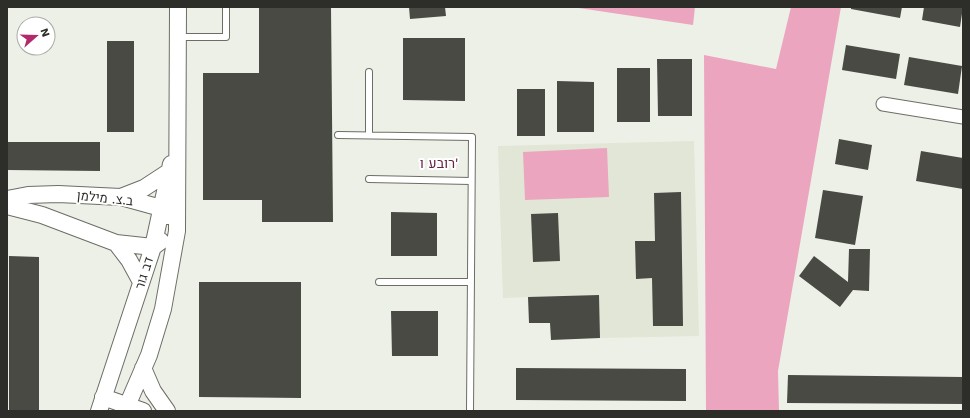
<svg xmlns="http://www.w3.org/2000/svg" width="970" height="418" font-family="'Work Sans',Heebo,sans-serif">
  <style>
    .built { fill: #e1e6d6 }
    .green { fill: #eca5be }
    .building { fill: #484a43 }
    .lines { fill: none; stroke-linecap: round; stroke-linejoin: round }
    .service-casing { stroke: #6c6e66; stroke-width: 8 }
    .minor-casing { stroke: #6c6e66; stroke-width: 15 }
    .tertiary-casing { stroke: #6c6e66; stroke-width: 18 }
    .service { stroke: #fff; stroke-width: 6 }
    .minor { stroke: #fff; stroke-width: 13 }
    .tertiary { stroke: #fff; stroke-width: 16 }
    .labels { text-anchor: middle; dominant-baseline: central; stroke-width: 4; stroke-linejoin: round; paint-order: stroke }
    .street-label { font-size: 13px; fill: #2d2d2a; stroke: #fff }
    .neighbourhood-label { font-size: 14px; fill: #672541; stroke: #fff }
  </style>
  <rect width="100%" height="100%" fill="#edf0e7"/>
  <path class="built" d="M694,141L699,336L600,338L599,295L503,298L498,146Z"/>
  <path class="green" d="M572,7H695L693,25Z
    M791,7H841L778,371L779,411H706L704,55L776,69Z
    M607,148L609,197L525,200L523,152Z"/>
  <path class="building" d="M259,7H331L333,222H262V200H203V73H259Z
    M409,7H445L446,16L410,19Z
    M851,7H902L900,18L851,9Z
    M924,7H963L960,27L922,20Z
    M403,38H465V101L403,100Z
    M107,41H134V132H107Z
    M846,45L900,54L896,79L842,70Z
    M909,57L962,66L958,94L904,85Z
    M657,59H692V116H658Z
    M617,68H650V122H617Z
    M557,81L594,82V132H557Z
    M517,89H545V136H517Z
    M839,139L872,145L868,170L835,164Z
    M7,142H100V171L7,170Z
    M921,151L963,158V189L916,181Z
    M823,190L863,196L855,245L815,238Z
    M681,192L683,326H653L652,278L636,279L635,241H655L654,193Z
    M391,212L437,213V256H391Z
    M558,213L560,261L533,262L531,214Z
    M849,249H870L869,291L853,290L840,307L799,276L814,256L848,282Z
    M9,256L39,257V411H9Z
    M199,282H301V398L199,397Z
    M599,295L600,338L551,340L550,323H529L528,297Z
    M391,311H438V356H392Z
    M516,368L686,369V401L516,400Z
    M788,375L963,377V404L787,403Z"/>
  <g class="lines">
    <defs>
      <path id="service" d="M179,37H226V7
        M369,72V135
        M338,135L472,137L470,411
        M369,179L471,181
        M379,282H471"/>
      <path id="minor" d="M883,104L963,117"/>
      <path id="tertiary" d="M121,197L144,188L170,171
        M7,199L28,195L58,194L121,197L161,208L167,216
        M7,206L42,215L116,243L153,247L161,241
        M116,243L129,260L141,282
        M143,368L153,391L167,411
        M103,397L143,411
        M99,411L153,247L171,164
        M123,411L127,406L149,355L163,309L177,231L178,7"/>
    </defs>
    <use href="#service" class="service-casing"/>
    <use href="#minor" class="minor-casing"/>
    <use href="#tertiary" class="tertiary-casing"/>
    <use href="#service" class="service"/>
    <use href="#minor" class="minor"/>
    <use href="#tertiary" class="tertiary"/>
  </g>
  <g class="labels">
    <g class="street-label">
      <text transform="translate(105 198) rotate(6)">ב.צ. מילמן</text>
      <text transform="translate(144 273) rotate(-72)">דב גור</text>
    </g>
    <g class="neighbourhood-label">
      <text x="439" y="163">רובע ו'</text>
    </g>
  </g>
  <rect width="970" height="418" fill="none" stroke="#2d2d2a" stroke-width="16"/>
  <g transform="translate(36 36) rotate(70)"><circle r="19" fill="#ffffff" stroke="#ababaa"/>
  <path d="M0-3L7 15L0 10L-7 15Z" fill="#b22a6b"/>
  <text y="-6" font-size="11" font-weight="bold" text-anchor="middle" fill="#2d2d2a">N</text>
  </g>
</svg>
